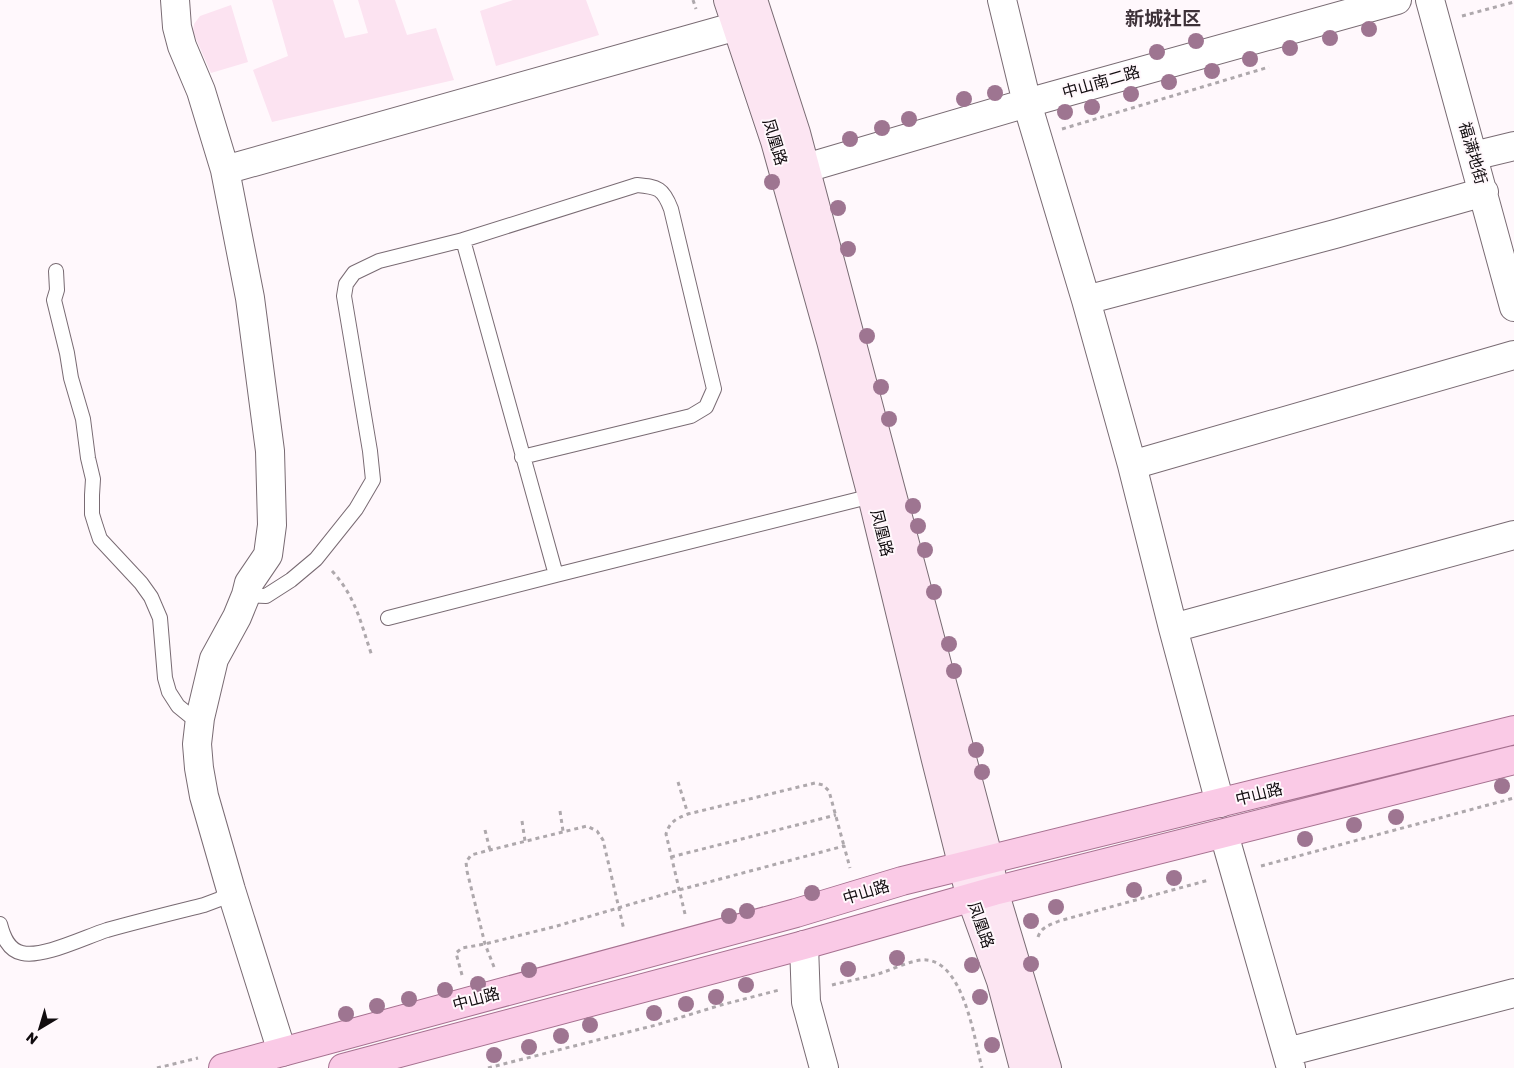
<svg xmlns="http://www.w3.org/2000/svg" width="1514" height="1068" font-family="Rubik,'Noto Sans SC',sans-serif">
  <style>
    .green { fill: #fce3f1 }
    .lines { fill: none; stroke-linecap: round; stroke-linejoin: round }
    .lane-casing { stroke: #796b73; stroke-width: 16 }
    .street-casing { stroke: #796b73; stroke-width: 30 }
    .secondary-casing { stroke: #796b73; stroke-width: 30 }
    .primary-casing { stroke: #a67190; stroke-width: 30 }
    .path { stroke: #aea8ac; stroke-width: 3; stroke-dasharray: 4 4; stroke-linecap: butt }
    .lane { stroke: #fff; stroke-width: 14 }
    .street { stroke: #fff; stroke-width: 28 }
    .secondary { stroke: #fce5f2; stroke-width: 28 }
    .primary { stroke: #facae6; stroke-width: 28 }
    .tree { fill: #9e7591 }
    .labels { text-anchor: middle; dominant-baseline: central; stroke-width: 4; stroke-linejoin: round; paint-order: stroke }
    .street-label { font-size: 16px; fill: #110c0f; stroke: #fff8fc }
    .quarter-label { font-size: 19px; font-weight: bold; fill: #3d3138; stroke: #fff8fc }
  </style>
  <rect width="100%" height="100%" fill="#fff8fc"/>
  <path class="green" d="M272,0H333L345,38L368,33L358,0H395L407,35L436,28L454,80L272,122L253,70L288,56Z
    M513,0H586L599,35L496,66L480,11Z
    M231,5L248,62L211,73L193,32L194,24L200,16Z"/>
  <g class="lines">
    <defs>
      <path id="lane" d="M463,240L637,185C658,187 663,188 671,209L714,389L706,407L691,416L522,457
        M56,271L57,290L54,300L67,353L71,378L83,419L88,458L93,479L92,495V514L96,527L100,539L141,583L151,597L160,618L165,678L169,692L178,706L189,715L200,718
        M246,595L266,596L291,580L316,559L356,509L373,480L370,451L344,296L346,284L354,273L379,261L463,240L556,575L872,496
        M388,618L556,575
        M0,924C3,936 8,950 22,953C43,958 85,937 107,930C139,921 172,913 204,905L220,899L231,890"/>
      <path id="street" d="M175,0L177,27L182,46L201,91L225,170L250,298L270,451L272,525L268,555L249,583L246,595L237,617L214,659L200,718L197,744L199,768L204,796L231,890L282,1052
        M1002,0L1027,103L1086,300L1132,465L1173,628L1220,803
        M1430,0L1514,307
        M1473,156L1514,146
        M806,168L1027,103L1397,0
        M225,170L737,26
        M1086,300L1335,234L1484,192
        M1132,465L1514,355
        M1173,628L1514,535
        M1224,834L1291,1068
        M804,945L806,1002L824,1068
        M1287,1052L1514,993"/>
      <path id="secondary" d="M728,0L775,141L831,341L872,496L936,760L963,867L971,898L1001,981L1024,1068
        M753,0L796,133L989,860L994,891L1047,1068"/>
      <path id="primary" d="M223,1068L796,913L902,881L1514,730
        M343,1068L804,945L994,891L1514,760"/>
    </defs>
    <use href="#lane" class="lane-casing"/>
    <use href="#street" class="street-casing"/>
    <use href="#secondary" class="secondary-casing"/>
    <use href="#primary" class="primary-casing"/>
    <path class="path" d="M693,0L696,9
      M1462,16L1514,2
      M1062,129L1269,67
      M332,571C356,597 361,624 372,656
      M678,782L688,814
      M560,811L563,831
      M522,821L525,841
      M485,830L490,850
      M671,857L836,815
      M1261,866L1514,798
      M685,914L666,834C670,821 676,819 688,814L815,783L823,785L829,791L844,846
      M1038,937C1041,927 1050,925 1059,921L1209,880
      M494,967L485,944L467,871L466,862L471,855L490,850L587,826L597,831L603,840L624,930
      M462,975L456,953L462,948L485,944L557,926L679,890L844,846L850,868
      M832,985C848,981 865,978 881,973C893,969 907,962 921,960C963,956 974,1038 982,1068
      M157,1068L198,1058
      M488,1068L656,1025L721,1005L779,990"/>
    <use href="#lane" class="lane"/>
    <use href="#street" class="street"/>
    <use href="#secondary" class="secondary"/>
    <use href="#primary" class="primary"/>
  </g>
  <g class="tree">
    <circle cx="1369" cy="29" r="8"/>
    <circle cx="1330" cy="38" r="8"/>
    <circle cx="1196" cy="41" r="8"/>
    <circle cx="1290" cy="48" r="8"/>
    <circle cx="1157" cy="52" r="8"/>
    <circle cx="1250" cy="59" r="8"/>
    <circle cx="1212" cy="71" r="8"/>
    <circle cx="1169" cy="82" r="8"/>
    <circle cx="995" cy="93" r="8"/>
    <circle cx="1131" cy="94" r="8"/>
    <circle cx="964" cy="99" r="8"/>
    <circle cx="1092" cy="107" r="8"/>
    <circle cx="1065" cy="112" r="8"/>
    <circle cx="909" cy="119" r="8"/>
    <circle cx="882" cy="128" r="8"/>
    <circle cx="850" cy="139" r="8"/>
    <circle cx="772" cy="182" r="8"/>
    <circle cx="838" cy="208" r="8"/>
    <circle cx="848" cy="249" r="8"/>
    <circle cx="867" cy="336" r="8"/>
    <circle cx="881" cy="387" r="8"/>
    <circle cx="889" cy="419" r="8"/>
    <circle cx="913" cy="506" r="8"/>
    <circle cx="918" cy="526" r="8"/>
    <circle cx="925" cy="550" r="8"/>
    <circle cx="934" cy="592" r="8"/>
    <circle cx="949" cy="644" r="8"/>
    <circle cx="954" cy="671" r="8"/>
    <circle cx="976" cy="750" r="8"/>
    <circle cx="982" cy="772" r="8"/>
    <circle cx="1502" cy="786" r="8"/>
    <circle cx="1396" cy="817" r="8"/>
    <circle cx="1354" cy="825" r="8"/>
    <circle cx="1305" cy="839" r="8"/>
    <circle cx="1174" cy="878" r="8"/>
    <circle cx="1134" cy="890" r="8"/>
    <circle cx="812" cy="893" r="8"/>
    <circle cx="1056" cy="907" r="8"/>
    <circle cx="747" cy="911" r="8"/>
    <circle cx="729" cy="916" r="8"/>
    <circle cx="1031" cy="921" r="8"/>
    <circle cx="897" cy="958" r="8"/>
    <circle cx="1031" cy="964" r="8"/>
    <circle cx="972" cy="965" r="8"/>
    <circle cx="848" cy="969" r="8"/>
    <circle cx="529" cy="970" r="8"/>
    <circle cx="478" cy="984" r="8"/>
    <circle cx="746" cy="985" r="8"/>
    <circle cx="445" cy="990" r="8"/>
    <circle cx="716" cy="997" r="8"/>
    <circle cx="980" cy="997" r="8"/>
    <circle cx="409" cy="999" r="8"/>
    <circle cx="686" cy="1004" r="8"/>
    <circle cx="377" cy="1006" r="8"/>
    <circle cx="654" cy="1013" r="8"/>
    <circle cx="346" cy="1014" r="8"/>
    <circle cx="590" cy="1025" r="8"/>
    <circle cx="561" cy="1036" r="8"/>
    <circle cx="992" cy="1045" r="8"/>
    <circle cx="529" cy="1047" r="8"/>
    <circle cx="494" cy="1055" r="8"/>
  </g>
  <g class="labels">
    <g class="street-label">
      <text transform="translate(1101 82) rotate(-16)">中山南二路</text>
      <text transform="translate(775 142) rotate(73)">凤凰路</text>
      <text transform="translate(1473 153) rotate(74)">福满地街</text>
      <text transform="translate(882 533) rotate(76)">凤凰路</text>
      <text transform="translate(1259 794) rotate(-14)">中山路</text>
      <text transform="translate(866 892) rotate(-17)">中山路</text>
      <text transform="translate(981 925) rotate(71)">凤凰路</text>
      <text transform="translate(476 999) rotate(-15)">中山路</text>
    </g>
    <g class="quarter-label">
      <text x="1163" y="18">新城社区</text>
    </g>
  </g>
  <g transform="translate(40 1028) rotate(218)" stroke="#fff8fc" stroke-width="4" paint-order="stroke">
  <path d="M0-4L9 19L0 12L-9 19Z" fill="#110c0f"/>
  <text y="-8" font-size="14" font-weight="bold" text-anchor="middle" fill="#110c0f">N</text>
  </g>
</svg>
